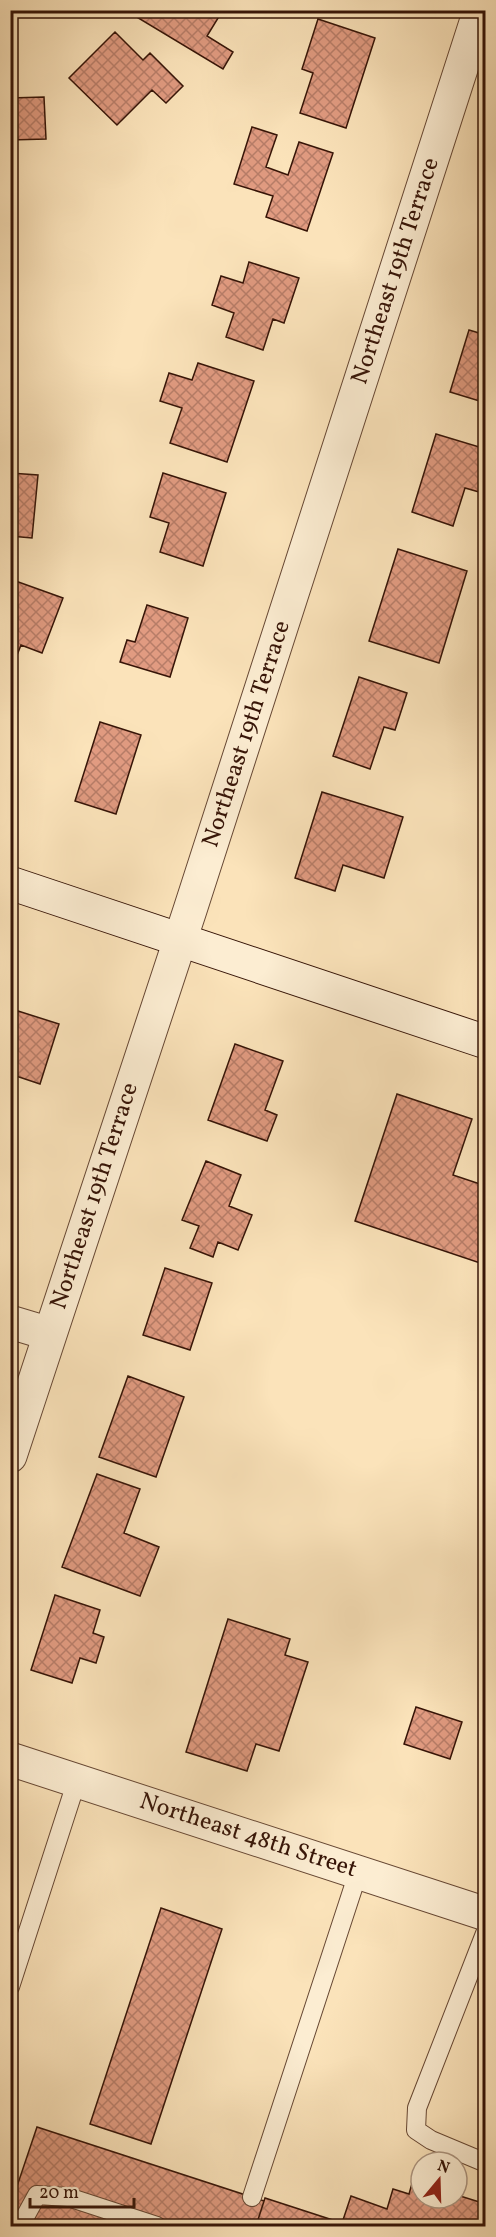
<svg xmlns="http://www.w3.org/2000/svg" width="496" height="2237" font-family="Vollkorn,serif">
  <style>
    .building { fill: url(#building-cross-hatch); stroke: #361407; stroke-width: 1.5 }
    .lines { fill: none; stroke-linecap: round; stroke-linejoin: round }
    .lane-casing { stroke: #674834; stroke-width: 20 }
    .street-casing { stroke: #674834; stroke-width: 35 }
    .secondary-casing { stroke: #361407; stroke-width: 35 }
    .lane { stroke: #fcedd2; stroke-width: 18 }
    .street { stroke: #fcedd2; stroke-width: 33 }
    .secondary { stroke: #fcedd2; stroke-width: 33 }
    .labels { text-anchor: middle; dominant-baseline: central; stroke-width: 4.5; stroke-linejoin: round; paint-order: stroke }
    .street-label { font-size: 24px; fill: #361407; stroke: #fcedd2 }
  </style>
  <defs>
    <pattern id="building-cross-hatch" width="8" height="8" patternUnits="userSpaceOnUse" patternTransform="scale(1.5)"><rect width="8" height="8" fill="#e19b81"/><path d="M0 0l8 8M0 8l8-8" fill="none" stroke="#b77d68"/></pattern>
  </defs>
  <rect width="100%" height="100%" fill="#fbe3ba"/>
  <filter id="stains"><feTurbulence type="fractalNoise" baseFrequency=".00333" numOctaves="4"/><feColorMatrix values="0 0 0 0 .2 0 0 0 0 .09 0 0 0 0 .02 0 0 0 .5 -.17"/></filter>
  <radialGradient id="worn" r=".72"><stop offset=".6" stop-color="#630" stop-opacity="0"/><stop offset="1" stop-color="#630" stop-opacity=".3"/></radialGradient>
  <path class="building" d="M125,10H223L207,36L233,52L223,69Z
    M318,19L375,38L346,128L300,113L313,73L302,69Z
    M115,32L143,60L150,53L183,86L166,103L152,90L117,125L69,78Z
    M44,97L46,139L10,140V98Z
    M252,127L277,135L266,167L288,175L299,142L333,153L307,231L266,217L273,196L234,184Z
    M249,262L299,278L284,323L273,319L263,350L226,337L234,313L212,305L221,276L243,283Z
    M469,330L486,335V403L450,392Z
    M198,363L254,381L227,462L170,443L182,408L160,401L169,373L192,380Z
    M436,434L486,449V494L465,488L453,526L412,512Z
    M10,473L38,475L32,538L10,536Z
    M163,473L226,493L203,566L160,552L169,523L150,517Z
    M398,549L467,571L439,663L369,641Z
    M10,579L63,598L42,653L21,645L10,673Z
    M147,605L188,618L170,677L120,662L127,640L135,642Z
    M359,677L407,693L395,730L384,727L370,769L333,756Z
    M100,722L141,735L116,814L75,801Z
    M322,792L403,817L384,878L343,865L335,891L295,878Z
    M18,1011L59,1024L40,1084L10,1074V1034Z
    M235,1044L283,1061L265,1110L277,1115L267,1141L208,1120Z
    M397,1094L472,1119L453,1175L486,1186V1265L355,1221Z
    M206,1161L241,1175L229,1206L252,1215L238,1250L218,1242L213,1257L190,1248L199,1226L182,1220Z
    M165,1268L212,1283L190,1350L143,1335Z
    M128,1376L184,1397L156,1477L99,1457Z
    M97,1474L140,1489L124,1533L159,1547L140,1596L62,1567Z
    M55,1595L100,1610L93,1633L104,1637L96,1663L80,1658L72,1683L31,1670Z
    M228,1619L290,1639L285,1655L308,1662L279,1751L256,1744L247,1771L186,1752Z
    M416,1707L462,1722L450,1759L404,1744Z
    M161,1908L222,1929L151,2144L90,2124Z
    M37,2127L264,2201L256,2226H10V2207Z
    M413,2180L421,2183V2198H457V2195L486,2204V2226H256L265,2198L342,2223L351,2196L387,2209L393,2189L409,2194Z"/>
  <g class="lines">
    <defs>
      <path id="lane" d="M486,1931L417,2108L416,2130L431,2140L486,2163
        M10,1987L77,1780
        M252,2197L358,1873
        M20,2226L37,2195L68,2197L157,2226"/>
      <path id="street" d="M10,1322L50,1334
        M10,1456L190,910L480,10
        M10,1759L486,1914"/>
      <path id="secondary" d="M10,883L486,1042"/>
    </defs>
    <use href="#lane" class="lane-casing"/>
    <use href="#street" class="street-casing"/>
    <use href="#secondary" class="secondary-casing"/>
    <use href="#lane" class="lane"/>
    <use href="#street" class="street"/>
    <use href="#secondary" class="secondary"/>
  </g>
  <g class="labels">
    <g class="street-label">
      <text transform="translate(396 271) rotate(-72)">Northeast 19th Terrace</text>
      <text transform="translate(247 734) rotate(-72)">Northeast 19th Terrace</text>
      <text transform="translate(95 1196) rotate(-72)">Northeast 19th Terrace</text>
      <text transform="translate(248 1836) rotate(18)">Northeast 48th Street</text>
    </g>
  </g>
  <rect width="496" height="2237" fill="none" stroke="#fbe3ba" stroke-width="36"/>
  <rect x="12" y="12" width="472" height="2213" fill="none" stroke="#361407" stroke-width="3"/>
  <rect x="18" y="18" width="460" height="2201" fill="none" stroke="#361407" stroke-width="1.5"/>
  <g transform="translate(439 2180) rotate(19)"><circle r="28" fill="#fcedd2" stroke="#ad9681" stroke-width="1.5"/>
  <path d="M0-4.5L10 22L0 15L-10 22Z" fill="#8f2418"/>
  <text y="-9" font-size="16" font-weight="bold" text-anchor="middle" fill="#361407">N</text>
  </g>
  <path d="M30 2198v9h104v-9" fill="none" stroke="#361407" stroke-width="3"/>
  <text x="39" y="2198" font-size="18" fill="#361407" stroke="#fcedd2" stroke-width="4.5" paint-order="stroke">20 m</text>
  <rect width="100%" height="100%" filter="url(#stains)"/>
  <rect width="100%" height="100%" fill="url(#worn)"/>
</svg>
